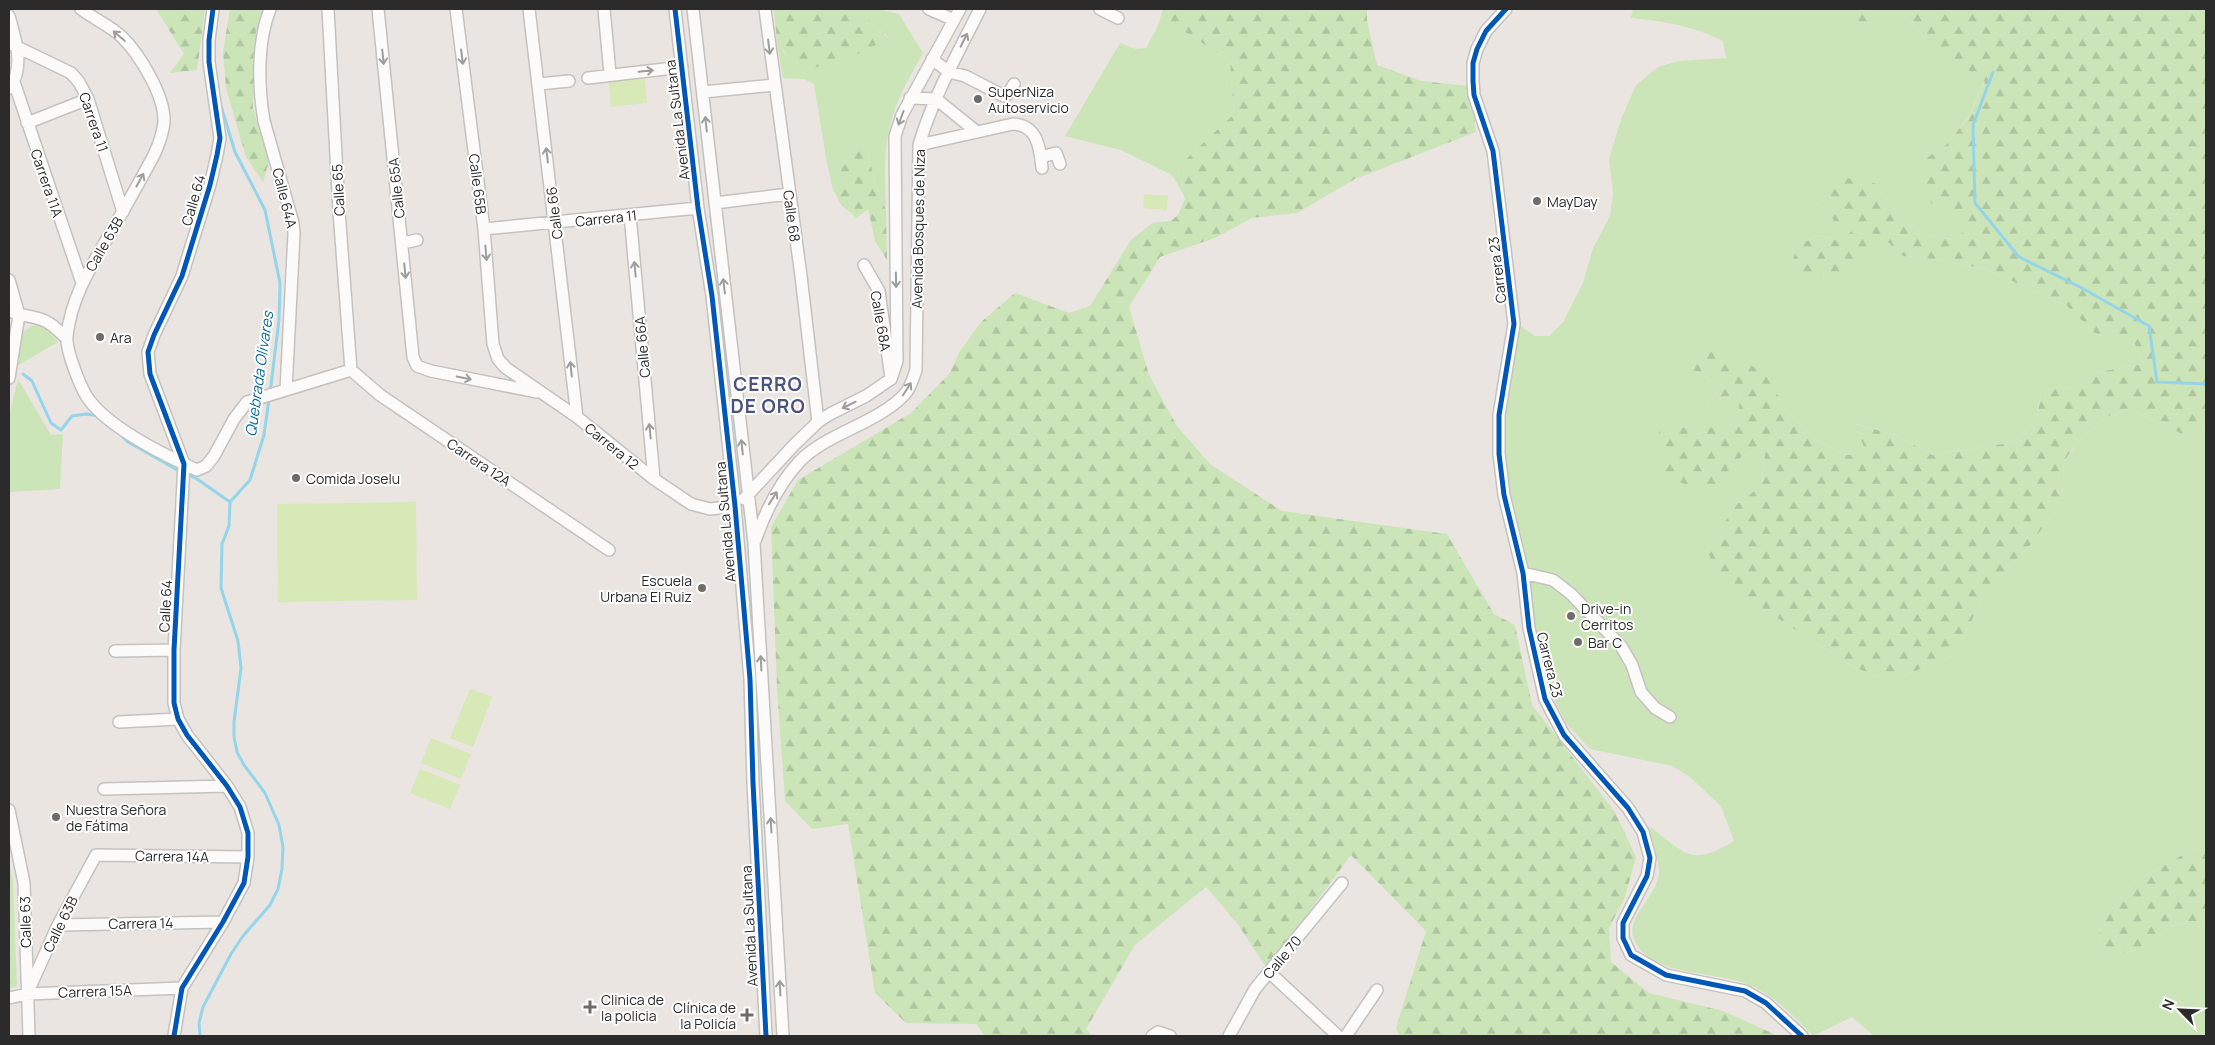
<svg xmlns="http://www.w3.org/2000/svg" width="2215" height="1045" font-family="Manrope,sans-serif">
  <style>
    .grass { fill: #cbe5b9 }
    .forest { fill: url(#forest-firs) }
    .pitch { fill: #d7e9b6 }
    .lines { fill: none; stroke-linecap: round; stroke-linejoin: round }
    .stream { stroke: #94d5ec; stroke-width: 3 }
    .minor-casing { stroke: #c3c2c1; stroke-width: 14 }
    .minor { stroke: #fcfbfa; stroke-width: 11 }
    .cycleway-casing { stroke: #fff; stroke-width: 8 }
    .cycleway { stroke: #0057b8; stroke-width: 5 }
    .oneway { stroke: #9e9d9d }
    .poi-dot { fill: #6e6c6a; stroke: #fff; stroke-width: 2 }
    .labels { text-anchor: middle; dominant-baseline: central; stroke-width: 4; stroke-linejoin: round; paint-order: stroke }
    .poi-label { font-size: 14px; fill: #2b2b2b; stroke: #fff; text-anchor: start }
    .street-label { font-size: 14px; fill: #2b2b2b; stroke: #fff }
    .water-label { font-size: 15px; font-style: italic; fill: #0b6ca0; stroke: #fff }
    .district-label { font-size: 19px; font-weight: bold; letter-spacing: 1px; fill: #4a537d; stroke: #fff }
  </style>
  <defs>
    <pattern id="forest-firs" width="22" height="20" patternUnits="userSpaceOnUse" patternTransform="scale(1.25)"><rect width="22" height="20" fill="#cbe5b9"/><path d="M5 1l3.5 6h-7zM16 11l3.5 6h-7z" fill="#aec59f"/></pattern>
  </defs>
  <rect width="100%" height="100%" fill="#eae5e0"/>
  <path class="grass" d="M859,9H879L899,14L923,53C911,75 897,97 891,122C883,150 885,181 886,210L875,183L868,151L854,136L833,190L826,158L814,84L804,79L783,78L777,44L786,55L889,38L864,17Z
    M1163,9H1168L1170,22L1230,61L1234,114L1184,161L1182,192L1172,175L1121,150L1065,136L1120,43L1136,49L1146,48L1157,28Z
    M1633,9H1848L1853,13L1866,32L1871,9H1899L1922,35L1985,81L1969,116L1946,145L1922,161L1931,203L1969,225L1957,240L1927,236L1901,219L1875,183L1859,225L1841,241L1816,235L1797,248L1806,281C1841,272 1858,265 1888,242L1903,256L1932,259L1986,269L2067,306L2095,333L2135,344L2143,364L2099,372L2074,388L2041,390L2038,416L2015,442L1932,455L1896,435L1856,424L1867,455H1844L1813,438L1787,410L1762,371L1722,381L1711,403L1741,391L1736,429L1707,492L1742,456L1766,447L1761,486L1736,505L1718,532L1705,543L1754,603L1851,666L1890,681L1956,655L1982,598L2030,545L2062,502L2064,462L2079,441L2106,417L2130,409L2182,434L2206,428V851L2191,850L2132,884L2100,924L2099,945L2112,954C2120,952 2132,953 2139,949C2162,936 2177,914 2206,923V1036H1874L1852,1017L1813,1036C1793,1015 1772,993 1744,983C1712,971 1649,976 1634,939C1625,918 1656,897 1659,874C1660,862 1651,838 1649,826C1686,853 1689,868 1734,841L1721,806L1690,777L1672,766L1590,749L1566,723L1548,687L1532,629L1507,497L1502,456V414L1519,325L1535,336H1549L1563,322L1583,283L1593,248L1610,216L1613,194L1609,158L1622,117L1636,85L1658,67L1679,61L1726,58L1723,41C1694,26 1663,21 1631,18Z
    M38,325L48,330L58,342L17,366L22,333L31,326Z
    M18,379L51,435L63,434L60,489L9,492V415Z"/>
  <path class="forest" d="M156,9H205L197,70L170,73L184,54Z
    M230,9H266L256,30L253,108L269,161L263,182L246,157L226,88L223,52Z
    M774,9H859L865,17L889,39L851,57L810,69L796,65L777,44Z
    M1168,9H1367V21L1377,65L1421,81L1477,87L1474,117L1476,132L1355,179L1297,213L1252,218L1215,238L1160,257L1129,307L1149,375L1177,426L1210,464L1282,511L1447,534L1494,614L1515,625L1532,705L1615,812L1636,857L1625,897L1609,928L1611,962L1649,993L1723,1011L1772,1033L1775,1036H1399L1396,1028L1426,931L1351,855L1267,969L1237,923L1206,887L1135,945L1086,1029L1092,1036H985L976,1024L906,1023L875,993L848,824L812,829L785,801L777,688L771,527L798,480L911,413L950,373L960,351L981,322L1015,293L1069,313L1090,306L1131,240L1152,223L1171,221L1178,215L1185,199L1182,192L1184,161L1234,114L1230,61L1170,22Z
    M1848,9H1871L1866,33L1853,13Z
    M1899,9H2206V428L2182,434L2130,409L2106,417L2079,441L2064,461L2062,502L2030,545L1982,598L1956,655L1890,681L1851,666L1754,603L1718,575L1704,543L1718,532L1736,505L1761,486L1766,447L1742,456L1707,493L1662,475L1659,431L1689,427L1736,428L1741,391L1711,403L1722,381L1688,368L1698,348L1729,356L1763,371L1787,410L1813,438L1844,455H1867L1855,424L1896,435L1932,455L2015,442L2038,416L2041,390L2073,388L2099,372L2143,364L2135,344L2095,333L2067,306L1986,269L1932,259L1903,256L1888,242L1870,256L1839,273L1806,281L1789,270L1797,248L1816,235L1840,241L1859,225L1834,221L1817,195L1847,178L1875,183L1901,219L1927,236L1957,240L1968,225L1931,203L1920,191L1922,161L1946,145L1969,117L1985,82L1922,35Z
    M854,135L868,151L875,183L886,210L887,260L875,241L868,209L857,218L842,206L833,190Z
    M2191,850L2206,851V923C2177,914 2162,936 2139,949C2132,953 2120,952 2112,954L2099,945L2100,924L2132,884Z
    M9,862L13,881L17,986L9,989Z"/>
  <path class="pitch" d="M644,72L647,103L611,107L608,76Z
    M1144,194L1168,196L1167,210L1143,208Z
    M416,502L417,600L278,602L277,504Z
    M470,689L492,697L473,747L450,738Z
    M431,738L471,754L461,779L421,763Z
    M420,769L460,785L450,809L410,793Z"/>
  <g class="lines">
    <path class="stream" d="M1993,72L1973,125L1975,203L2019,257L2080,287L2149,326L2157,382L2206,384
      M221,106L235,152L265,210L280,283L279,320L270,393
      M23,374L32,381L51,423L61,430L72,416L86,414L99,416
      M119,433L128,442L181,472
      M187,474L197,479L230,502
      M200,1036L199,1023L203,1007L231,954L243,936L270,905L278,889L282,869L283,847L279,825L265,793L244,765L237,752L234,737V722L241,668L238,641L221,588L222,544L229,526L230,502L250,480L264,435L269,399"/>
    <defs>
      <path id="minor" d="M81,9C94,19 111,26 122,37C140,55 165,96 164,122C163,134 159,144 154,155C140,181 126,206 111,232C92,265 71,297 67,336C65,348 80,386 87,397C107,427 164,455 197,470L206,466L214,456L234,419L247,402L351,370
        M270,9C257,42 258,86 264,121L293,223L294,234L286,390
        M328,9L339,211L351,370
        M378,9L413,357L417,366L431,371L537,392
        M456,9L484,229L493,344L498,359L506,368L577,417L654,479L691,504L710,509L735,506
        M529,9L577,417
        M604,9L610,74
        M675,9L698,208L712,296L735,506L750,679L753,783L766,1036
        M693,9L754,543L783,1036
        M765,9L801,276L818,422
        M929,9L954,20
        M1100,9L1118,18
        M1506,9L1486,31L1477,49L1473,63V81L1474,95L1493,151L1514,324L1499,415V454L1504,495L1523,573L1529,628L1545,699L1564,735L1628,808L1643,832L1650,858L1647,876L1623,923V938L1631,955L1666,975L1745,991L1766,1003L1802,1036
        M9,16C15,38 25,66 10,88
        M9,43L71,73L79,82L88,99L123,212
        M932,59L949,72L965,76L1004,96L1008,94L1014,84
        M588,78L682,67
        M14,82L82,283
        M539,84L569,81
        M703,92L774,85
        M910,98L936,99L977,132
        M27,123L88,99
        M919,145L1013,124C1037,125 1040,147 1042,168
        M1041,157L1056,153L1060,164
        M715,203L789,194
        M630,215L654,479
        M484,229L698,208
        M402,243L417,240
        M864,265L879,291L891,378
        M9,280L19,315L9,378
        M9,310C19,316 29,315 40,319C51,322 59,331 66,338
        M351,370L380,395L609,550
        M891,379L897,361L895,136L902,115L960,9
        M744,499L794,445L818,422L830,414L866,396L891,379
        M755,541C765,512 778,485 799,462C828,432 877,424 905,394C911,387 913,378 916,370L919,145C933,97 958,53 980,9
        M1523,573L1553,580L1571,594L1621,646L1632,665L1641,692L1655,708L1670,717
        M115,651L174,650
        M119,722L178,719
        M104,789L227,786
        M9,810L24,883L29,1036
        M58,925L223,922
        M1269,972L1338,1036
        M27,994L58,925L96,855L248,857
        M9,998L27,994L182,988
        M174,1036L182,988L223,922L244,883L248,857V833L240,807L227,786L187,735L178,719L174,703V650L184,464L150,374L148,352L154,335L182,276L210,185L217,155L220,138L209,62V40L213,9
        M1152,1036L1158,1032L1170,1036
        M1229,1036L1255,989L1342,883
        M1346,1036L1377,990"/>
    </defs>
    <use href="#minor" class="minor-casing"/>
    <use href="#minor" class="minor"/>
    <defs>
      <path id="cycleway" d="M675,9L698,208L712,296L735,506L750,679L753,783L766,1036
        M1506,9L1486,31L1477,49L1473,63V81L1474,95L1493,151L1514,324L1499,415V454L1504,495L1523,573L1529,628L1545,699L1564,735L1628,808L1643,832L1650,858L1647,876L1623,923V938L1631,955L1666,975L1745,991L1766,1003L1802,1036
        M174,1036L182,988L223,922L244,883L248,857V833L240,807L227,786L187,735L178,719L174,703V650L184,464L150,374L148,352L154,335L182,276L210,185L217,155L220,138L209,62V40L213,9"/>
    </defs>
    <use href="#cycleway" class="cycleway-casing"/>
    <use href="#cycleway" class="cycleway"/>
  </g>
  <defs><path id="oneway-shaft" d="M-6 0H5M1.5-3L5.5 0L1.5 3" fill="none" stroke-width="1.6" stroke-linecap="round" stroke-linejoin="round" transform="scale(1.25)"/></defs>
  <g class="oneway">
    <use href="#oneway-shaft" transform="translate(119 36) rotate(-140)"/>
    <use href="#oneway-shaft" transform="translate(964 40) rotate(-63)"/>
    <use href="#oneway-shaft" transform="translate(769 47) rotate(83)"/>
    <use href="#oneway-shaft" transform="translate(383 57) rotate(84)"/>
    <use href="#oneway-shaft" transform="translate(462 57) rotate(83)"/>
    <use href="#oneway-shaft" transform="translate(646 71) rotate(-6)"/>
    <use href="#oneway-shaft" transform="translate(901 118) rotate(110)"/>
    <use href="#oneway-shaft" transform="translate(706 124) rotate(-96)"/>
    <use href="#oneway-shaft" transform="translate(547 155) rotate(-97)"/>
    <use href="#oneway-shaft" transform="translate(140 180) rotate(-61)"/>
    <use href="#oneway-shaft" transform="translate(486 253) rotate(85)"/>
    <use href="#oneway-shaft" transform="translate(635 269) rotate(-95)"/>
    <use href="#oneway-shaft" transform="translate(405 271) rotate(84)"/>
    <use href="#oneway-shaft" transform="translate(896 280) rotate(89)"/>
    <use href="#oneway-shaft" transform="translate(724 286) rotate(-97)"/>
    <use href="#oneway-shaft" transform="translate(571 369) rotate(-96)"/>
    <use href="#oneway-shaft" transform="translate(464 378) rotate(11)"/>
    <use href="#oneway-shaft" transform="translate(907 389) rotate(-57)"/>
    <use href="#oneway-shaft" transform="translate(849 405) rotate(154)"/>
    <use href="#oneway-shaft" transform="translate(650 431) rotate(-95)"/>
    <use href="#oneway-shaft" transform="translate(742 447) rotate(-96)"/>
    <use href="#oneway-shaft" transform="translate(773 498) rotate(-57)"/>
    <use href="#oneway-shaft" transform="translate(761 663) rotate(-93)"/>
    <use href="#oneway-shaft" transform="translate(771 825) rotate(-93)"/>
    <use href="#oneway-shaft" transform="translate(780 988) rotate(-93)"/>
  </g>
  <g class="poi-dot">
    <circle cx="978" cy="99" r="5"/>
    <circle cx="1537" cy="201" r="5"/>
    <circle cx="100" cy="337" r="5"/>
    <circle cx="296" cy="478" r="5"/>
    <circle cx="702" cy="588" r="5"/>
    <circle cx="1571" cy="616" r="5"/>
    <circle cx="1578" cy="642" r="5"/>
    <circle cx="56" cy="817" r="5"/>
    <path d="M587.5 999.5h5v5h5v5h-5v5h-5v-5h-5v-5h5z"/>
    <path d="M744.5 1007.5h5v5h5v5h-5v5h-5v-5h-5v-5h5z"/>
  </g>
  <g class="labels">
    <g class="poi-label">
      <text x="988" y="91">SuperNiza<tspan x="988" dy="16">Autoservicio</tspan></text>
      <text x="1547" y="201">MayDay</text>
      <text x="110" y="337">Ara</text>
      <text x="306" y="478">Comida Joselu</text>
      <text x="692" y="580" text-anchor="end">Escuela<tspan x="692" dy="16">Urbana El Ruiz</tspan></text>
      <text x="1581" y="608">Drive-in<tspan x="1581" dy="16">Cerritos</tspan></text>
      <text x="1588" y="642">Bar C</text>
      <text x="66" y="809">Nuestra Señora<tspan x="66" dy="16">de Fátima</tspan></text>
      <text x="601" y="999">Clinica de<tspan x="601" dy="16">la policia</tspan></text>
      <text x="736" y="1007" text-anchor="end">Clínica de<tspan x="736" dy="16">la Policía</tspan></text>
    </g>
    <g class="street-label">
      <text transform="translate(677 120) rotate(-97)">Avenida La Sultana</text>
      <text transform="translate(94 122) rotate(71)">Carrera 11</text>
      <text transform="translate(47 183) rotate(71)">Carrera 11A</text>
      <text transform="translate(478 184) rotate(83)">Calle 65B</text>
      <text transform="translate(396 188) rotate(-96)">Calle 65A</text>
      <text transform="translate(338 190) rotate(-93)">Calle 65</text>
      <text transform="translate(285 198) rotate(76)">Calle 64A</text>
      <text transform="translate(193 200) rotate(-74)">Calle 64</text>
      <text transform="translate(554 213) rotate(-97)">Calle 66</text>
      <text transform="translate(792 216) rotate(82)">Calle 68</text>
      <text transform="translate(606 218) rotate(-6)">Carrera 11</text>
      <text transform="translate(918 229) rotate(-89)">Avenida Bosques de Niza</text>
      <text transform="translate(104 244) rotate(-60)">Calle 63B</text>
      <text transform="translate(1497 270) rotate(-97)">Carrera 23</text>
      <text transform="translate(881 321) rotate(80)">Calle 68A</text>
      <text transform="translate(642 347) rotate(-95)">Calle 66A</text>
      <text transform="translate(612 446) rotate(39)">Carrera 12</text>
      <text transform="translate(479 462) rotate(34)">Carrera 12A</text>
      <text transform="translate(725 522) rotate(-95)">Avenida La Sultana</text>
      <text transform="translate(165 606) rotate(-87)">Calle 64</text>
      <text transform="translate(1550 665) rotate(76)">Carrera 23</text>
      <text transform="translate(172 856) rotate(1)">Carrera 14A</text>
      <text transform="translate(25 922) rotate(-91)">Calle 63</text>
      <text transform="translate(141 923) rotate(-1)">Carrera 14</text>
      <text transform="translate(60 924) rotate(-64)">Calle 63B</text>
      <text transform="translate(749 926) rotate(-93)">Avenida La Sultana</text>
      <text transform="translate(1282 957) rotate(-50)">Calle 70</text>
      <text transform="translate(95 991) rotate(-2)">Carrera 15A</text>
    </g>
    <g class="water-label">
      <text transform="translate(259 374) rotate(-82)">Quebrada Olivares</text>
    </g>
    <g class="district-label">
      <text x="768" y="384">CERRO<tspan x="768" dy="22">DE ORO</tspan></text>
    </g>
  </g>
  <rect width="2215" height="1045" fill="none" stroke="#2b2b2b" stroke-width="20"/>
  <g transform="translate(2180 1010) rotate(294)" stroke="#ffffff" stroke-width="4" paint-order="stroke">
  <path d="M0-4L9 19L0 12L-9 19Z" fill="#2b2b2b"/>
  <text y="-8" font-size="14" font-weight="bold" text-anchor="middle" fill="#2b2b2b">N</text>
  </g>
</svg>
